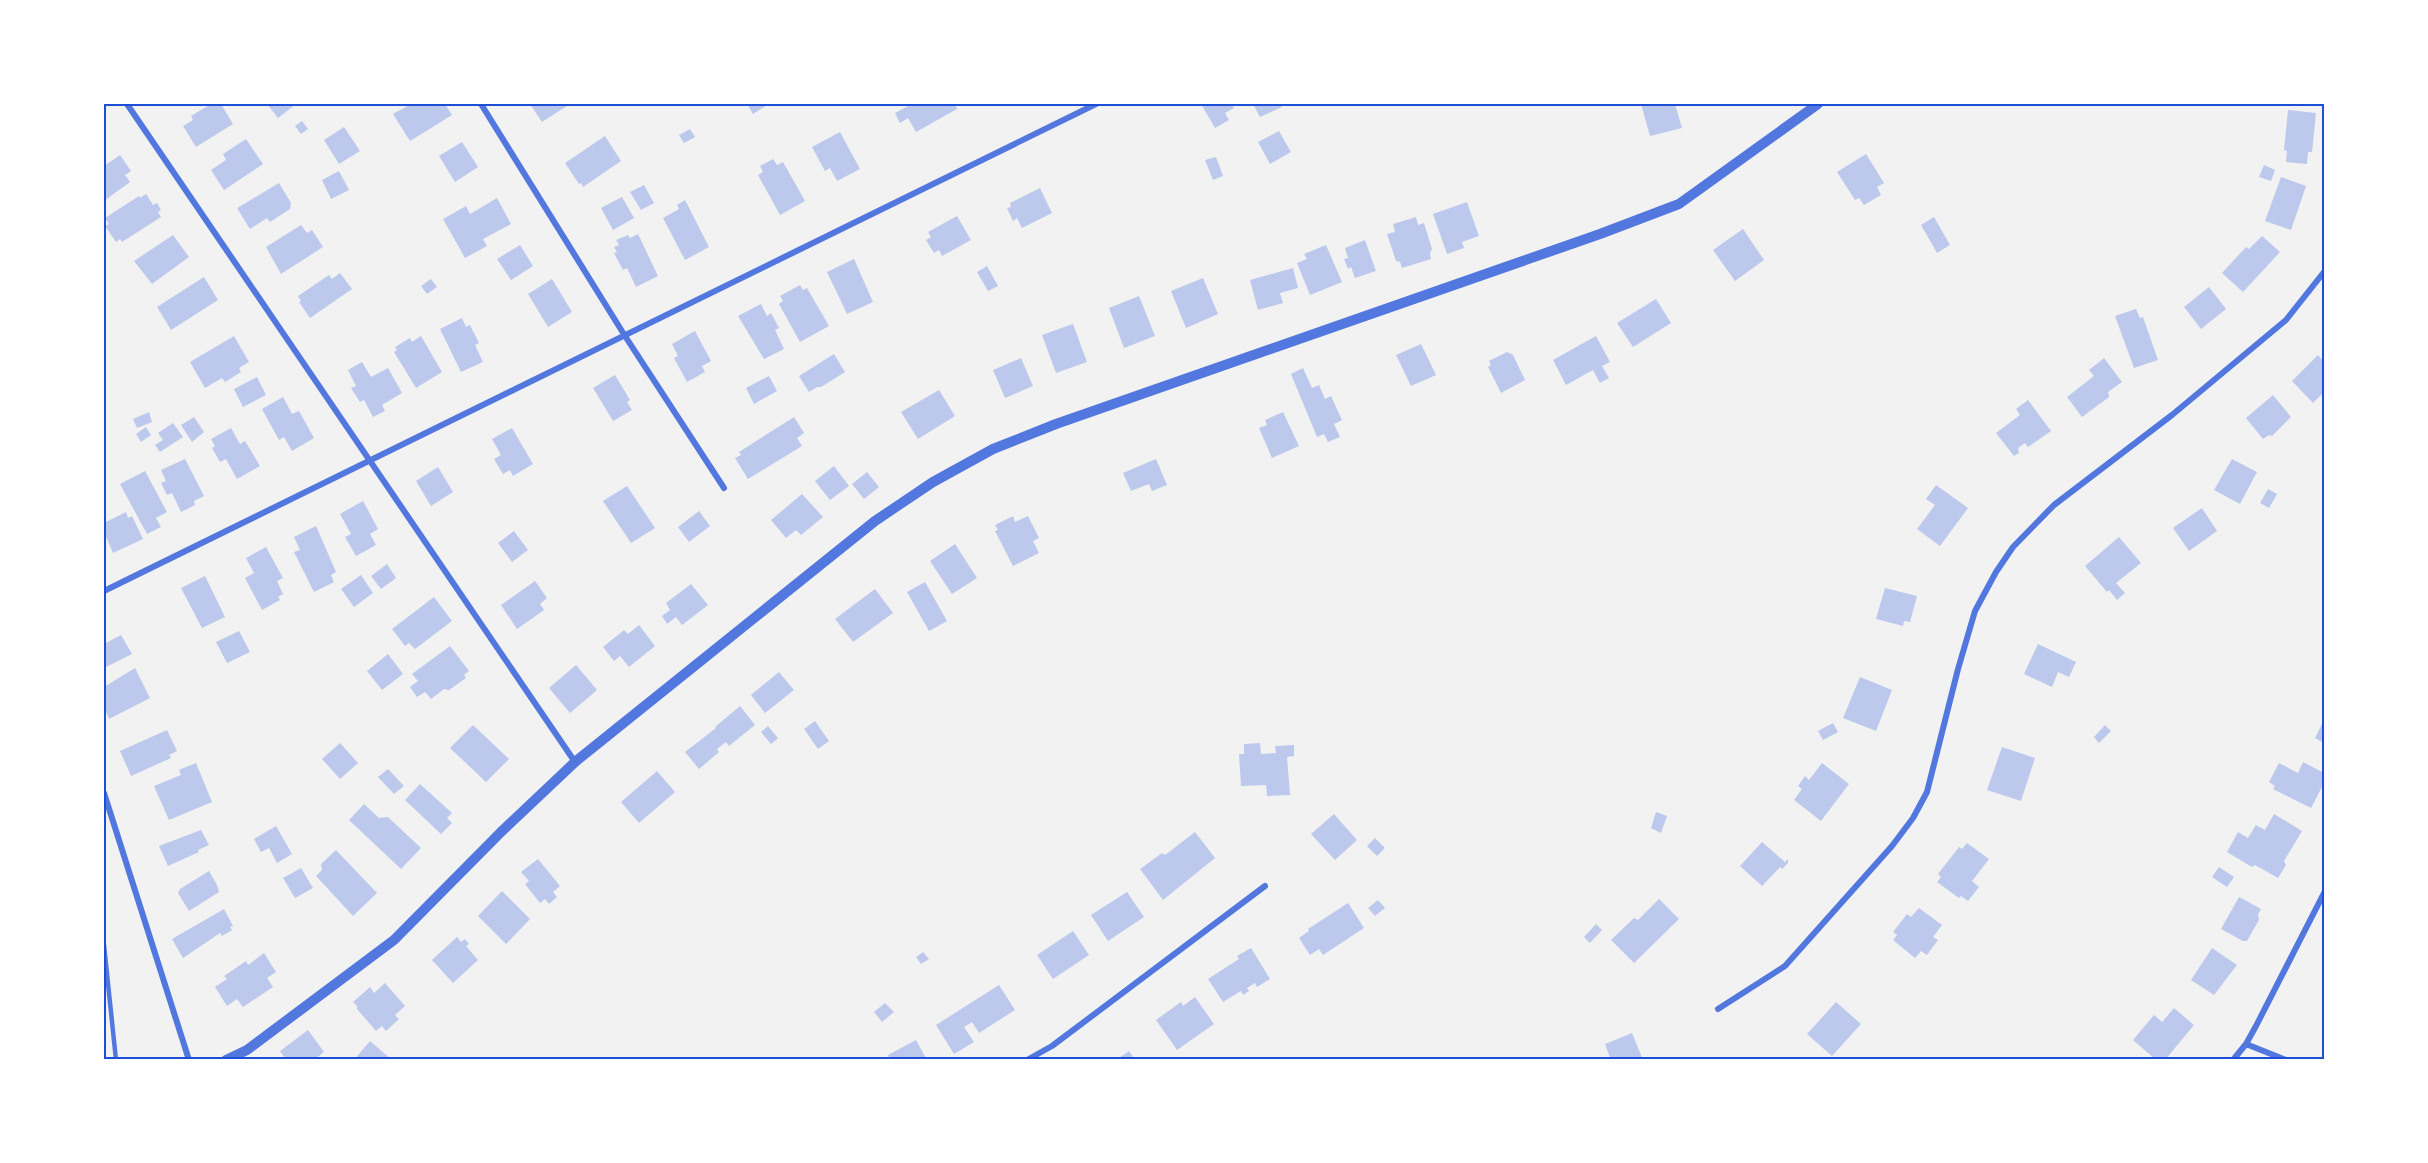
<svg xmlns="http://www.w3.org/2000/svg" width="2428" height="1163" font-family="'PT Sans Narrow',sans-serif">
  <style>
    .building { fill: #bdc9ec }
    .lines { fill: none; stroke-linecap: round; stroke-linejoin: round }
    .service { stroke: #5277de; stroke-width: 4.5 }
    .minor { stroke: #5277de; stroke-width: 6 }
    .tertiary { stroke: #5277de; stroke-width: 10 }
    .neatline { fill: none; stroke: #1d4ed8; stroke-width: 2 }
  </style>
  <rect width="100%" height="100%" fill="#f2f2f2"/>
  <path class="building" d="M211,104H221L233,124L196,147L183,126L193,120L191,116Z
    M267,104H296L278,118Z
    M411,104H445L452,115L410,141L393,114Z
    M530,104H570L542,122Z
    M747,104H766L767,105L753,114Z
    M912,104H955L957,109L916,132L908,118L900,123L895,113Z
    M1201,104H1231L1234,108L1225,113L1229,120L1215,128Z
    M1253,104H1280L1282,107L1260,117Z
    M1641,104H1675L1682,128L1650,136Z
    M2288,110L2316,113L2312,152H2308L2307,164L2286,162L2287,151L2284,150Z
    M302,121L308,129L301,134L295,126Z
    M344,127L360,151L339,164L324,140Z
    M690,129L695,137L684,143L679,135Z
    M1279,131L1291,152L1270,164L1258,142Z
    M840,132L860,169L837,181L830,168L825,171L812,147Z
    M605,136L621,161L583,187L581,183L579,184L565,163Z
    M246,139L263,164L224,190L211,170L226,160L223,154Z
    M462,142L478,167L455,182L439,156Z
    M1866,154L1884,183L1877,187L1881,195L1864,205L1859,198L1855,200L1837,172Z
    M120,155L131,171L125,175L130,182L104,201V166Z
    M1216,157L1223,176L1213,180L1205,160Z
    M773,159L777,165L783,162L805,201L780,215L758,175L763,172L760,166Z
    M2264,165L2275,170L2271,181L2259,177Z
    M339,171L349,190L331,199L322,180Z
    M2281,177L2306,186L2291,230L2265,221Z
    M279,183L291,203L290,209L270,222L267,218L250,229L237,208Z
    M644,185L654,203L641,210L630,192Z
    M1040,188L1052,213L1022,228L1017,218L1013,221L1007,208L1011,207L1010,203Z
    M146,194L153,205L157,203L161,210L158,212L161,217L122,242L120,239L116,242L105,226L109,224L105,218L139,196L140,198Z
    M622,197L634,218L613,230L601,208Z
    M497,198L511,224L483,239L487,246L465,258L443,219L466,206L470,214Z
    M685,200L709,247L685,260L663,218L679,209L677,205Z
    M1467,202L1479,236L1462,242L1464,248L1447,254L1433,214Z
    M957,216L971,240L942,256L939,250L934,253L926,240L931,237L928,232Z
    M1416,217L1418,225L1424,223L1432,249L1430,253L1431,259L1402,268L1400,262L1396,261L1387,234L1395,232L1393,224Z
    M1934,217L1950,245L1937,253L1921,225Z
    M301,225L307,233L312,230L323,247L281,274L266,247Z
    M1743,229L1764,260L1735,281L1713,250Z
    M638,234L658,276L636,287L627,268L623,270L614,253L617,252L614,247L619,245L616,240L628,235L630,238Z
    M173,235L189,257L152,284L134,261Z
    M2262,236L2280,252L2243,292L2222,273L2246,247L2249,249Z
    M1365,240L1376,271L1355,278L1351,267L1348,269L1344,259L1348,258L1345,248Z
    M520,245L533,266L511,280L497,259Z
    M1326,245L1342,282L1310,295L1297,263L1307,259L1304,254Z
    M854,259L873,302L847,314L827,272Z
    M987,266L998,286L988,291L977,272Z
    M1293,268L1298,288L1280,293L1283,303L1258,310L1250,280Z
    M340,273L352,289L310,318L299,302L301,301L298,296L329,275L332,279Z
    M204,277L218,300L171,330L157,307Z
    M1203,278L1218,314L1186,328L1171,291Z
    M431,279L437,287L427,294L421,286Z
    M552,279L572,312L548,327L528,294Z
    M800,285L803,290L807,288L829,326L800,342L779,304L783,301L780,296Z
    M2209,287L2226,309L2201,329L2184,307Z
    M1139,296L1155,336L1124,348L1109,308Z
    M1656,299L1671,323L1633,347L1617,323Z
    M761,304L767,316L771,313L779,328L775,330L784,349L764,359L738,316Z
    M2136,309L2140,318L2143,317L2158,360L2134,368L2115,316Z
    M462,318L466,327L470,325L479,343L475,345L483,362L461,372L440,329Z
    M1073,324L1087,362L1056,373L1042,335Z
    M695,331L711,361L702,366L705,372L687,382L674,358L678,356L672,344Z
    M234,336L249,362L239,368L241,372L225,382L222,378L205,388L190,362Z
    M421,336L442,372L416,388L394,352L397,350L395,347L410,338L412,342Z
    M1596,336L1610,362L1602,366L1609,378L1600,383L1593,370L1566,385L1553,360Z
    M1421,344L1436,375L1411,386L1396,355Z
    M1507,352L1513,355L1525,380L1501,393L1488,367L1491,365L1489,361Z
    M834,354L845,372L821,387H817L809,392L799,376Z
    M2318,355L2324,362V392L2313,403L2292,381Z
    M1021,358L1033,386L1005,398L993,370Z
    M2104,358L2122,382L2108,392L2109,397L2082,417L2067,397L2094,376L2089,370Z
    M362,362L371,377L388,368L402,393L382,405L385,411L373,417L364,400L360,402L351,388L356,386L348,370Z
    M1303,368L1312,388L1319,385L1325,399L1331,396L1342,420L1334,424L1340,437L1328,442L1324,434L1317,437L1291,374Z
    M615,375L630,400L627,402L632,410L613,421L593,388Z
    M769,376L777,391L754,404L746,388Z
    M257,377L266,395L243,407L234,389Z
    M939,390L955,416L918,439L901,412Z
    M2273,395L2291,417L2272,436L2269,435L2263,439L2246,418Z
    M283,397L292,414L299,411L314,438L292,451L284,437L279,440L262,409Z
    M2028,400L2051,431L2028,447L2025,443L2018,448L2019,453L2014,456L1996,433L2020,415L2016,409Z
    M149,412L152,422L137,428L133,419Z
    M1283,412L1299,446L1272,458L1259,428L1267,425L1265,420Z
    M194,417L204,432L192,442L181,425Z
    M794,417L804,433L797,438L802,446L748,479L735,458L741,455L739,452Z
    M173,423L183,437L160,452L155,445L163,440L158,433Z
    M146,427L151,435L141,442L136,434Z
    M231,428L240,444L245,441L260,466L237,479L226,459L220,462L212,448L215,446L211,439Z
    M512,428L533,464L513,476L510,470L503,474L494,459L501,455L492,439Z
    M185,459L204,496L194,501L195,505L181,512L172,493L167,495L161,483L166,481L161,470Z
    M1156,459L1167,485L1152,491L1149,484L1131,491L1123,473Z
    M2232,459L2257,472L2240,504L2214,490Z
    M834,466L849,486L830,500L815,481Z
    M438,467L453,492L431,506L416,481Z
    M145,471L167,512L156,518L161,527L147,534L120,484Z
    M867,472L879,487L864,499L852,484Z
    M1936,485L1968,508L1940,546L1917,529L1935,505L1926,499Z
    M627,486L655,528L631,543L603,501Z
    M2268,489L2277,494L2269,508L2260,503Z
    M802,494L823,517L801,535L796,530L786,538L771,520Z
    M363,501L378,529L370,534L376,545L356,556L345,537L351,534L340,514Z
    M2202,508L2217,531L2189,551L2173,528Z
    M699,511L710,526L689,542L678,527Z
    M126,512L128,518L132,516L143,539L113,553L104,532V523Z
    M1013,516L1015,522L1028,516L1039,538L1033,541L1039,553L1013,566L995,531L998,530L995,525Z
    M316,526L336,572L331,575L334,582L314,592L294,552L300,550L294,537Z
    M514,531L528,550L512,562L498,543Z
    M2119,537L2141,563L2116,583L2125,593L2117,600L2109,590L2107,592L2085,566Z
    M955,544L977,578L952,594L930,561Z
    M266,547L283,578L277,581L283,594L278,597L280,600L262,610L245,578L254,573L246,558Z
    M387,564L396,578L381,589L371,576Z
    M361,575L373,593L354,607L341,589Z
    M205,576L225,617L202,628L181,588Z
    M535,581L547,598L540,604L544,610L517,629L501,605Z
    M925,582L947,621L929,631L907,592Z
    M691,584L708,605L682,625L676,617L667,624L662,616L670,610L666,603Z
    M1885,588L1917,596L1910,622L1904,621L1903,626L1876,619Z
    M875,589L893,613L853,642L835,619Z
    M434,597L452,621L415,649L409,643L405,646L392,629Z
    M639,625L655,646L629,667L620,656L614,661L603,647L624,630L628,634Z
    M239,631L250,652L227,663L216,642Z
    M121,635L132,654L104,668V644Z
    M2038,644L2076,662L2069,677L2058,672L2052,687L2024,674Z
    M450,646L469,671L464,675L466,678L449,690L444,689L431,699L425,692L417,697L410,687L418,681L412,674Z
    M388,654L403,674L382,690L367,671Z
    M576,665L597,690L570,713L549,688Z
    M135,668L150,698L109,719L104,707V687Z
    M779,672L794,690L765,713L751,695Z
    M1860,677L1892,690L1876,731L1843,718Z
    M740,706L755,725L729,746L726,742L717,749L719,752L699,769L685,752L716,728L715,727Z
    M2324,720V743L2315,738Z
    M815,721L829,741L818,749L804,729Z
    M1833,723L1838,732L1823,740L1818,731Z
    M473,725L509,759L486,782L450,748Z
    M2105,725L2111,731L2099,743L2094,737Z
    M768,726L778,738L771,744L761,732Z
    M167,730L177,751L169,755L171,758L131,776L120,751Z
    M340,743L358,763L340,779L322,759Z
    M1260,743L1261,754L1276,753L1275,746L1294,745V756L1287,757L1290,795L1267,796L1266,785L1241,786L1239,754H1244V744Z
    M2002,747L2035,758L2021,801L1987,790Z
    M2303,762L2324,773V783L2311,808L2273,789L2275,786L2269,782L2279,763L2298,773Z
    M196,763L212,802L169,820L154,786L181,775L179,770Z
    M1822,763L1849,784L1821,821L1794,800L1802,789L1798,786L1805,776L1809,780Z
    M388,769L404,786L394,794L378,777Z
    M657,771L675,792L639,823L621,802Z
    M420,784L452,813L447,818L452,823L441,834L405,800Z
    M364,804L379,818L388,817L421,848L401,869L349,820Z
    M1656,812L1667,816L1661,833L1651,828Z
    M1334,814L1357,840L1335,860L1311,834Z
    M2274,814L2302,831L2284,861L2286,865L2278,878L2255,865L2252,867L2227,852L2238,832L2248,838L2256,825L2265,830Z
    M276,826L292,854L277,863L269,848L261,852L254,839Z
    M201,830L209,845L198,850L199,852L168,866L159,846Z
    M1195,832L1215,858L1163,900L1140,869L1162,853L1165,855Z
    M1375,838L1385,848L1377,856L1367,846Z
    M1762,842L1785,862L1788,859V863L1782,869L1780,867L1762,886L1740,866Z
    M1967,843L1989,859L1972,881L1979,887L1968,901L1961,896L1959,898L1937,882L1941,877L1938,874L1959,847L1962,849Z
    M336,850L377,893L353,916L316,876L322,870L321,864Z
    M538,859L560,886L553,892L557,897L549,904L545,899L540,903L525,884L529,881L521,872Z
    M2219,867L2234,877L2227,887L2212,877Z
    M301,868L313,888L295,898L283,878Z
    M209,871L217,885L219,892L189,911L178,893L180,889Z
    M502,891L530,919L506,944L478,916Z
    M1127,892L1144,917L1108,941L1091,915Z
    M2239,897L2261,909L2258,914L2259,920L2247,941H2243L2221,929Z
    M1659,899L1679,919L1634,963L1611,940L1634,918L1638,920Z
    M1378,900L1385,908L1375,916L1368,908Z
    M1348,903L1364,928L1323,955L1319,949L1310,955L1299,938L1309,931L1308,929Z
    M1919,908L1942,925L1933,937L1938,940L1927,955L1921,951L1915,958L1893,940L1897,935L1893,932L1907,914L1911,917Z
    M224,909L233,926L230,927L232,930L222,936L220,933L183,958L172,939Z
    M1596,924L1602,930L1590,943L1584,937Z
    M1073,931L1089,955L1053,979L1037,955Z
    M457,937L461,942L465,939L469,944L466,946L478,960L453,983L432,960Z
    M1251,948L1270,979L1257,987L1255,983L1247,988L1249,991L1243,995L1241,991L1223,1002L1208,979L1239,959L1237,956Z
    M2212,948L2237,965L2214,995L2191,980Z
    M923,952L929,959L921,964L916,957Z
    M264,953L276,972L267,978L273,987L243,1007L237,999L227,1006L215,987L227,979L224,976L246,961L248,965Z
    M385,983L405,1006L395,1015L399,1019L386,1031L382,1026L376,1031L357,1009V1006L353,1002L370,987L374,993Z
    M999,985L1015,1010L979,1033L972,1022L964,1027L974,1042L954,1054L936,1025Z
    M1195,997L1214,1024L1177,1050L1156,1020L1181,1002L1183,1006Z
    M1836,1002L1861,1024L1832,1056L1807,1034Z
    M885,1003L894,1012L882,1022L874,1012Z
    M2174,1008L2194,1025L2165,1060H2156L2133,1040L2154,1015L2162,1022Z
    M308,1030L324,1052L314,1060H286L280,1051Z
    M1632,1033L1643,1060H1606L1610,1058L1605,1044Z
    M916,1040L927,1060H890L888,1055Z
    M370,1041L392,1060H354Z
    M1129,1051L1135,1060H1116Z"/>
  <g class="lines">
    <path class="service" d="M104,945L116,1060"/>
    <path class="minor" d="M127,104L575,762
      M481,104L625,336L724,488
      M104,591L1096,104
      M104,793L189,1060
      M1718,1009L1785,966L1892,846L1913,818L1927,792L1958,669L1975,611L1996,572L2013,547L2054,505L2172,415L2286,320L2324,272
      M2246,1044L2286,1060
      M1027,1060L1052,1046L1265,886
      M2233,1060L2246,1044L2256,1026L2324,893"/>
    <path class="tertiary" d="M226,1060L247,1050L394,940L501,832L575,762L875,521L933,482L993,449L1056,424L1600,234L1679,204L1818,104"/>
  </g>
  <rect width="2428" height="1163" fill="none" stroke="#ffffff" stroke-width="210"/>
  <rect x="105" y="105" width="2218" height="953" class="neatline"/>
</svg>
